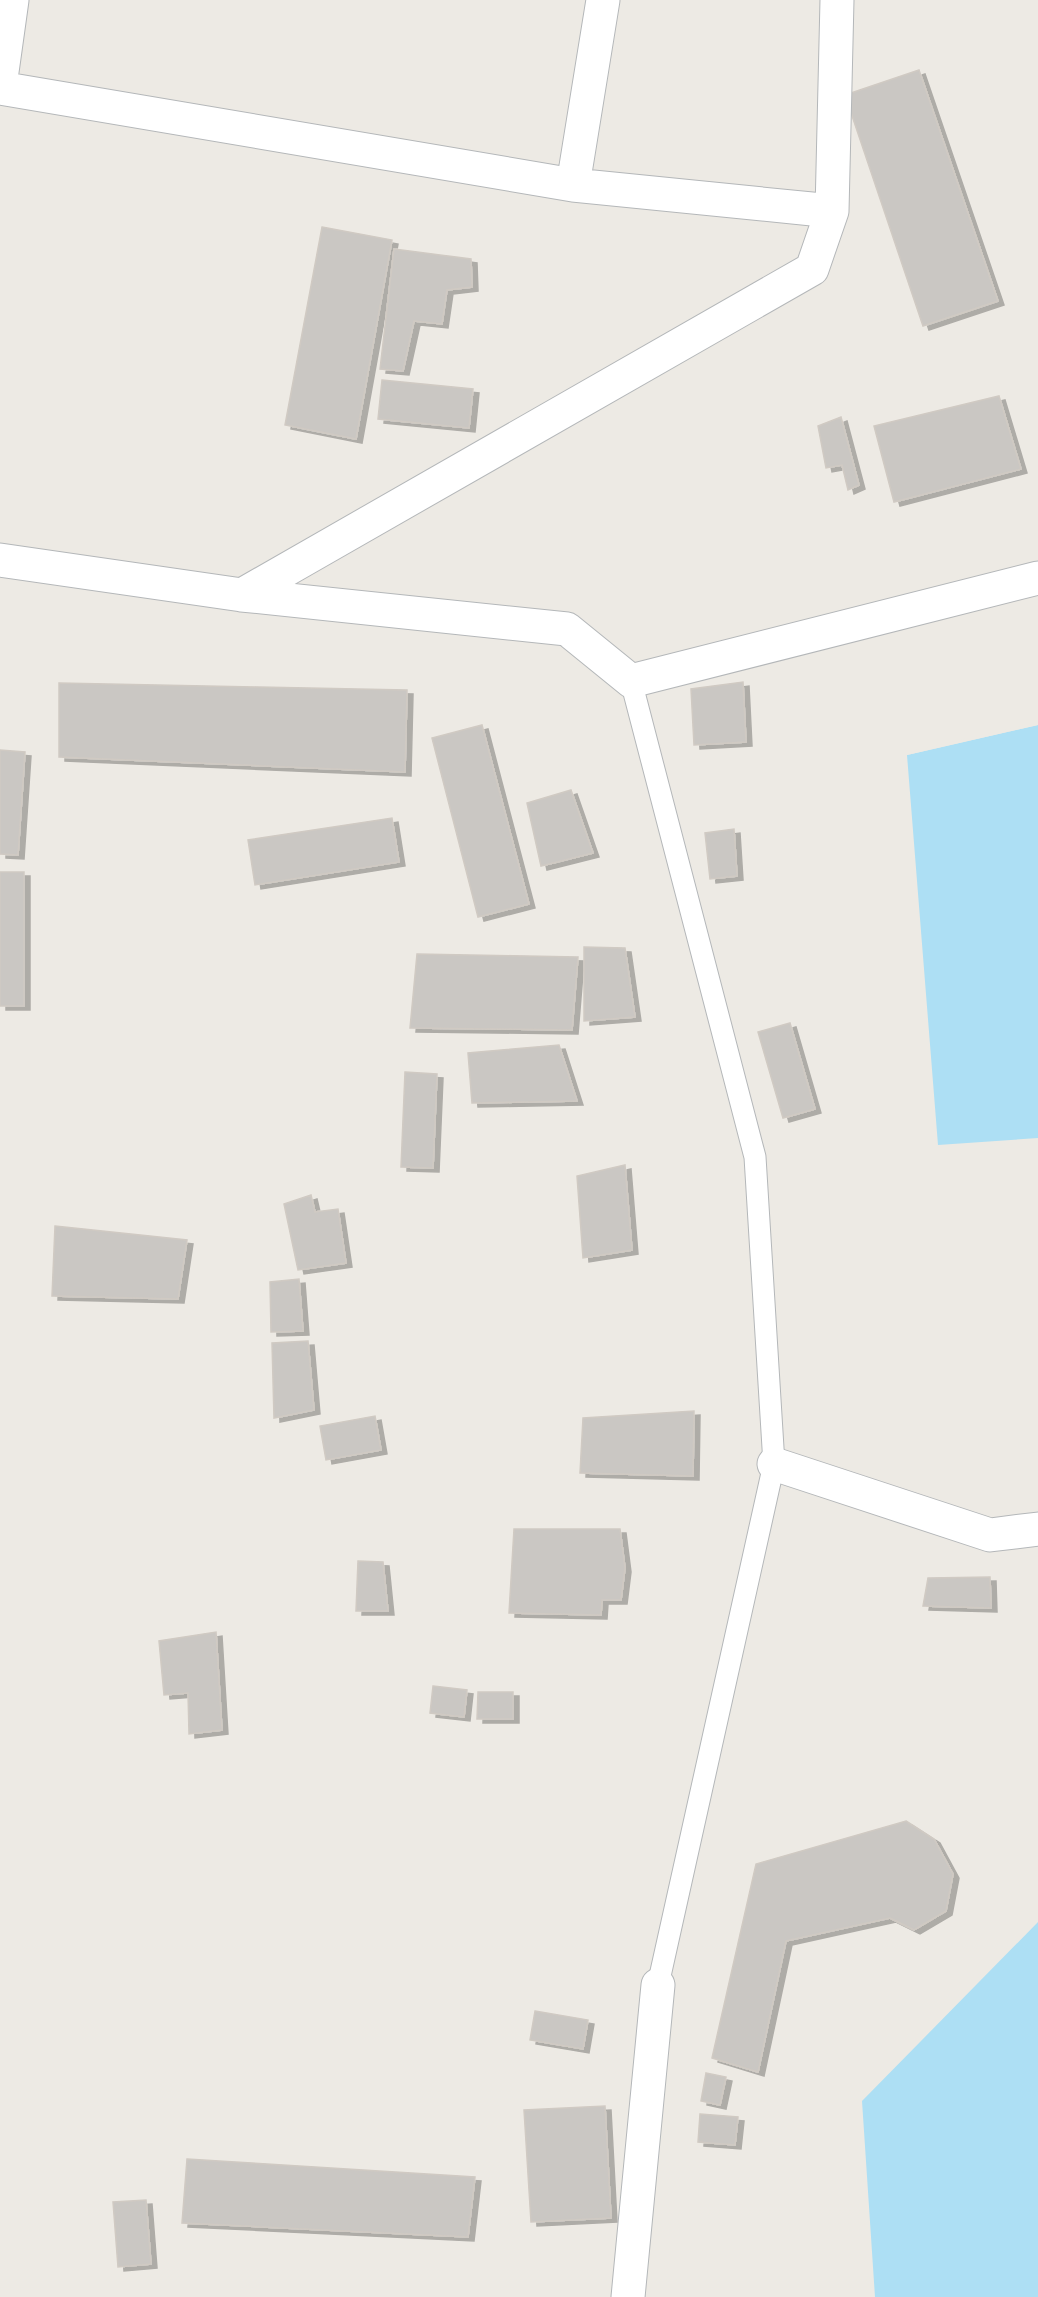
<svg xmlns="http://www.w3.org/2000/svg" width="1038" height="2297" font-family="'Asap Condensed',sans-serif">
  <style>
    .water { fill: #addff4 }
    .pier { fill: #edeae4 }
    .building { fill: #cac7c3; stroke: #d0cac3; stroke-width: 1.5; filter: url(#shadow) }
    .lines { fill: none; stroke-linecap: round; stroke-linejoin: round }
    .lane-casing { stroke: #b4b7b9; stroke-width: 23 }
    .street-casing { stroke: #b4b7b9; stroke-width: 35 }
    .lane { stroke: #fff; stroke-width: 21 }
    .street { stroke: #fff; stroke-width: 33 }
  </style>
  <defs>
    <filter id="shadow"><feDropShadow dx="6" dy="4" stdDeviation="0" flood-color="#0004"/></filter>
  </defs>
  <rect width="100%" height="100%" fill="#edeae4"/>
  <path class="water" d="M1038,725V1138L938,1145L907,755Z
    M1038,1922V2297H875L862,2101Z"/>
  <path class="pier" d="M1038,722V725L907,755V752Z"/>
  <path class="building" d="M919,70L998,301L923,326L845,95Z
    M322,227L392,240L356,439L285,425Z
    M394,249L471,259L472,287L447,290L442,324L414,321L403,371L380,369Z
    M382,380L473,389L469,428L378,419Z
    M999,396L1021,469L894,502L874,426Z
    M841,417L859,485L848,490L842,465L826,468L818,426Z
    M743,682L746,742L694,745L691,689Z
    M59,683L407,690L405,772L59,757Z
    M482,725L529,904L478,917L432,738Z
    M0,750L25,752L18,855L0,854Z
    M571,790L593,853L541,866L527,803Z
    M392,818L399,862L255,885L248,840Z
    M734,829L737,876L710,879L705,833Z
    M0,872H24V1006H0Z
    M584,947L625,948L635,1017L584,1021Z
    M417,954L578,957L572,1030L410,1028Z
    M790,1023L815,1109L783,1118L758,1032Z
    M559,1045L577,1101L472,1103L468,1053Z
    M405,1072L437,1074L433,1168L401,1167Z
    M625,1165L632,1250L583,1258L577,1176Z
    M311,1195L315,1212L338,1209L346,1263L298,1270L284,1204Z
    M55,1226L187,1240L178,1299L52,1296Z
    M299,1279L303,1331L271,1332L270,1282Z
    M308,1341L314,1410L274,1418L272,1343Z
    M694,1411L693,1476L580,1473L583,1418Z
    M375,1416L381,1450L326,1460L320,1426Z
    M514,1529H620L625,1568L621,1600H602L601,1615L509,1613Z
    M358,1561L383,1562L388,1611H356Z
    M990,1577L991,1608L923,1606L928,1578Z
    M216,1632L222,1730L189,1734L188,1693L164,1695L159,1641Z
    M433,1686L467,1690L464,1717L430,1713Z
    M478,1692H513V1719H477Z
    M906,1821L934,1839L953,1874L946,1911L914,1930L890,1918L786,1941L758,2072L712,2058L756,1864Z
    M535,2011L588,2020L583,2049L530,2040Z
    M706,2073L726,2077L720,2105L701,2101Z
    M605,2106L611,2218L531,2222L524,2110Z
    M700,2114L738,2117L735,2145L698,2142Z
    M187,2159L475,2177L468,2237L182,2223Z
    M146,2200L151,2264L118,2267L113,2202Z"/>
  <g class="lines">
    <defs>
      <path id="lane" d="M631,681L755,1157L774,1464L658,1985"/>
      <path id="street" d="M0,86L12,0
        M0,88L573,185L832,211L837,0
        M573,185L603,0
        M0,560L242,595L567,629L631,681L1038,578
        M242,595L812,269L832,211
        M774,1464L990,1535L1038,1529
        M628,2297L658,1985"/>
    </defs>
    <use href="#lane" class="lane-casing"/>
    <use href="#street" class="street-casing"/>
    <use href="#lane" class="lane"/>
    <use href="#street" class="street"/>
  </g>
</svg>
